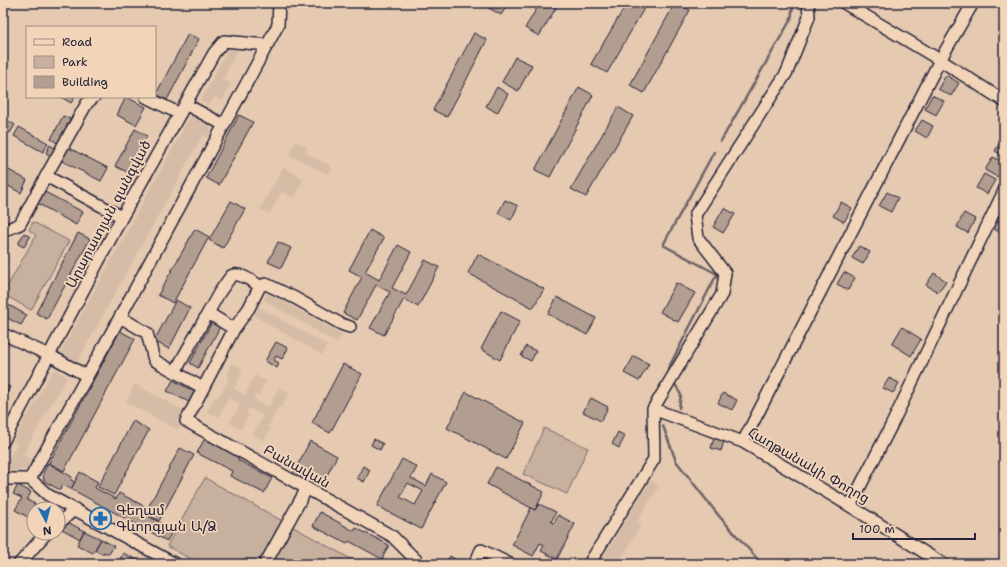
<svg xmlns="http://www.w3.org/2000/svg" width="1007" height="567" font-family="'Shantell Sans','Noto Sans Armenian',sans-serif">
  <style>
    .built { fill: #d6bca7 }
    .green { fill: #c8b09f; stroke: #75696d }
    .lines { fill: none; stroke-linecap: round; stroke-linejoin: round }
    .stream { stroke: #6c6267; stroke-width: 2.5 }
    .building { fill: #b29d91; stroke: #22223b; fill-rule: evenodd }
    .minor-casing { stroke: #22223b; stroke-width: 14 }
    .minor { stroke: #f2d4b8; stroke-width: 11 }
    .labels { text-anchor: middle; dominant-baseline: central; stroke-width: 3.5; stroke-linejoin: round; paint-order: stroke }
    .street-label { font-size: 14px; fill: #22223b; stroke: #f2d4b8 }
    .poi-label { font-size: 14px; fill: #22223b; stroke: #f2d4b8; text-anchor: start }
  </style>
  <rect width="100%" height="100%" fill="#e5c9b0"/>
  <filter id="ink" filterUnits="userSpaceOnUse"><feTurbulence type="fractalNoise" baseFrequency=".025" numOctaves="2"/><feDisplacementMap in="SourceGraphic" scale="8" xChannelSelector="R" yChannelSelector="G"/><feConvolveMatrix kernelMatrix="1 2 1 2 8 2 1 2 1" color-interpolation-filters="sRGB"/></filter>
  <g filter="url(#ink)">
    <path class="built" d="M230,45L238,49L223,79L231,84L222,101L214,97L209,105L201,101Z
      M191,115L212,128L207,137L203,135L76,364L59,355Z
      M296,141L307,147L305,153L331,166L328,174L289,155Z
      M283,167L304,179L294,198L282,192L269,214L260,209Z
      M268,292L342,335L337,343L264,300Z
      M259,307L327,345L322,355L254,316Z
      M232,363L243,369L234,389L245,395L255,375L266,381L259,395L256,394L253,399L268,407L279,387L289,393L281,408L278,407L268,427L271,428L264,441L253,435L263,415L249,408L246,413L249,415L241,429L230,423L240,404L229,398L219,417L207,412L215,397L218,398L229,379L226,377Z
      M54,369L67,377L23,454L33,460L27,470L3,472V469L17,444L13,441Z
      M135,384L188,413L178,430L126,402Z
      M650,480L659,486L637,522L641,525L618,564L613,561L611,564H599Z"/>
    <path class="green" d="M33,222L69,241L31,310L3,294L36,235L29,230Z
      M544,428L588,448L567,494L523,474Z
      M205,478L360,564H200L167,546Z"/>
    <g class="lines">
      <path class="stream" d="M721,141L791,19L793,6L789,3
        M668,369L717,274L663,245L714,152
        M675,384L681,395L679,408
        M663,426L676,461L719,516L762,564"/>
    </g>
    <path class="building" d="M489,3H508L501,15L487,7Z
      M540,3H559L539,36L525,28Z
      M627,3H647L607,73L591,64Z
      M675,3H677L690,10L644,93L630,85Z
      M474,33L487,40L447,117L433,110Z
      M188,34L199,39L167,100L156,94Z
      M515,57L532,65L518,91L502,82Z
      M946,75L959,83L951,96L938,89Z
      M497,87L508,94L497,113L486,106Z
      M579,87L593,95L550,177L535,170Z
      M932,95L944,101L936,115L925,109Z
      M61,97H75L71,103Z
      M126,97L146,107L136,125L117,115Z
      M618,107L633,116L586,197L571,189Z
      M239,115L253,122L219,185L206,178Z
      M63,116L72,120L59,144L51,139Z
      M3,118L15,125L10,133L3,130Z
      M922,120L933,126L927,138L915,131Z
      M19,127L48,143L43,152L14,136Z
      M135,129L147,136L127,172L115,166Z
      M1003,137L1004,138V156L995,151Z
      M50,145L57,150L53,157L46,153Z
      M67,147L108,168L101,181L60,160Z
      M993,157L1004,163L997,177L985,170Z
      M3,167L27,180L21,193L3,183Z
      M984,174L995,180L987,194L976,188Z
      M43,191L83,212L76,225L37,203Z
      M887,192L898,198L891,212L879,206Z
      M505,200L518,206L511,220L498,213Z
      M231,201L245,209L223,248L209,240Z
      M841,202L852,208L844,222L833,216Z
      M724,208L735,214L723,233L713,227Z
      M1003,212L1004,213V235L994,229Z
      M964,213L975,219L968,233L957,227Z
      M106,215L112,218L105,229L99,226Z
      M195,229L209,237L173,303L158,295Z
      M370,230L384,238L365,272L379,280L398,245L411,252L392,288L406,295L425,260L439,267L418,307L404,299L384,335L370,328L390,292L376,285L357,320L343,313L362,277L349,270Z
      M24,233L30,237L24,247L18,244Z
      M78,233L90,239L47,319L36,313Z
      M278,242L291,248L281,268L268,262Z
      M3,243L8,246L3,253Z
      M859,246L870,252L863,264L852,258Z
      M478,254L544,289L533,308L468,273Z
      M844,272L855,278L848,290L837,284Z
      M934,273L946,281L938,292L926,285Z
      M676,283L695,293L678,322L660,312Z
      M557,297L596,318L587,335L548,314Z
      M176,300L190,308L169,349L154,341Z
      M3,302L27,315L21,325L3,316Z
      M501,311L520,321L500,360L481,349Z
      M213,320L221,325L198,368L190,363Z
      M902,327L921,339L911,356L892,344Z
      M120,331L135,339L64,471L49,463Z
      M276,342L288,348L282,359L276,356L274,360L279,363L277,368L265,361Z
      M526,346L536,351L531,361L521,356Z
      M634,356L649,364L639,381L624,373Z
      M343,364L362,374L330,433L312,423Z
      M889,378L899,383L893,393L883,388Z
      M173,380L195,392L189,402L167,391Z
      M3,384L10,387L3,401Z
      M466,392L525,423L506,459L447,428Z
      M723,393L737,400L732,410L718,403Z
      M591,398L608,407L601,421L583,412Z
      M133,421L149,430L114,495L98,487Z
      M618,432L625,436L619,448L612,444Z
      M205,438L240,456L238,460L272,478L264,493L230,476L232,471L197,453Z
      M714,438L724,441L721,451L711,448Z
      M374,439L383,444L380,450L371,445Z
      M310,441L337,456L320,489L293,474Z
      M180,448L194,455L159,521L145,513Z
      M402,459L417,467L411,478L426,486L432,474L446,482L421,529L377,506ZM408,483L423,491L415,505L400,497Z
      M48,463L72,477L71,480L75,482L71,489L63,485L60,490L44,481L43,473Z
      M363,466L370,470L364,482L357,478Z
      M496,467L544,492L535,510L487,484Z
      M80,472L98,482L95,488L116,499L119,493L146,507L143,513L173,530L167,541L71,489Z
      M18,485L31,492L27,500L35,504L28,517L15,510L22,498L13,494Z
      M539,504L556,512L551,522L554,523L558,515L575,524L557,559L541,551L544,545L540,543L533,556L512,545L531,508L535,510Z
      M320,512L354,531L356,528L389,545L382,559L349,541L347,544L313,526Z
      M66,521L84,531L80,539L60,528Z
      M84,531L101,539L93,553L77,545Z
      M101,539L114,546L109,554L104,552L103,554L95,550Z
      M123,553L141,562L140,564H118Z
      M450,556L463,564H445Z
      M148,560L157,564H146Z"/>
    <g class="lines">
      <defs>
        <path id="minor" d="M844,3L940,60L1004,101
          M146,97L180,114
          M185,104L224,125
          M46,176L122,217
          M3,231L20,224L46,176L87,103L94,97
          M208,313L219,293L231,276C239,271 253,282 260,286
          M120,317L147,333L154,360L203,388
          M234,329L249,308L260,286L266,284L295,298L341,324L350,327
          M3,334L49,355L87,376
          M175,372L208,313L234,329L186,421L392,536L420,564
          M653,409L743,442L850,506L943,564
          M3,442L122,217L214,53L224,41L267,45
          M743,442L940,60L973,3
          M3,479H30
          M850,506L891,426L1004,191
          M58,524L75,509
          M19,564L42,538L47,533
          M175,564L48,495L30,479L120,317L278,25L279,3
          M265,564L307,488
          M475,564L481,550L510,564
          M589,564L654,459L653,409L722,294L725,273L698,238L695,215L787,72L809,17L808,3"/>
      </defs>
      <use href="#minor" class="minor-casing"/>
      <use href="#minor" class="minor"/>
    </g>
  </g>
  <defs>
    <symbol id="pharmacy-ring" viewBox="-11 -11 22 22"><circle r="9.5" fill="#f2d4b8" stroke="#1f6fb2" stroke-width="1.5"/><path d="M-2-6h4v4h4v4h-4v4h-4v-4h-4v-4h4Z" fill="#1f6fb2"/></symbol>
  </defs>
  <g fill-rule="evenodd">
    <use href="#pharmacy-ring" x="88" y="506" width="25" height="25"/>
  </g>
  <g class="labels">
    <g class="street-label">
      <text transform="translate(108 214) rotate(-62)">Արարատյան զանգված</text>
      <text transform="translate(809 465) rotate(30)">Հաղթանակի Փողոց</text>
      <text transform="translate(297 466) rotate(29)">Բանավան</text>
    </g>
    <g class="poi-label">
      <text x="116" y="510">Գեղամ<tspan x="116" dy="16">Գևորգյան Ա/Ձ</tspan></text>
    </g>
  </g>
  <rect width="1007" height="567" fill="none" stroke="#f2d4b8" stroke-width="16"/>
  <rect x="8" y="8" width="991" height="551" fill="none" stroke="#22223b" stroke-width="1.5" filter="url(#ink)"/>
  <rect x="26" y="26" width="130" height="72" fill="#f2d4b8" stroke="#9f8d86"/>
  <rect x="34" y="39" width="20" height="6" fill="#f2d4b8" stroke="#9f8d86"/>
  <text x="62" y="46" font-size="12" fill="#22223b">Road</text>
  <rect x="34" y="56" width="20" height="12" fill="#c8b09f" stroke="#9f8d86"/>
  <text x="62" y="66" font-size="12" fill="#22223b">Park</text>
  <rect x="34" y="76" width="20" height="12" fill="#b29d91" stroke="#9f8d86"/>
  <text x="62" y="86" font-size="12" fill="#22223b">Building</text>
  <g transform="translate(46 521) rotate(173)"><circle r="19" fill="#f2d4b8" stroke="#9f8d86"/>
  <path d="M0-3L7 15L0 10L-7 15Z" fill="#1f6fb2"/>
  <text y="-6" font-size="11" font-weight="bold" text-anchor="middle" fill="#22223b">N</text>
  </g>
  <path d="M853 533v6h122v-6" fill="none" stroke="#22223b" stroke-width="2"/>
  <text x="859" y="533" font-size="12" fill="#22223b" stroke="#f2d4b8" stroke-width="3" paint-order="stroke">100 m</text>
</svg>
